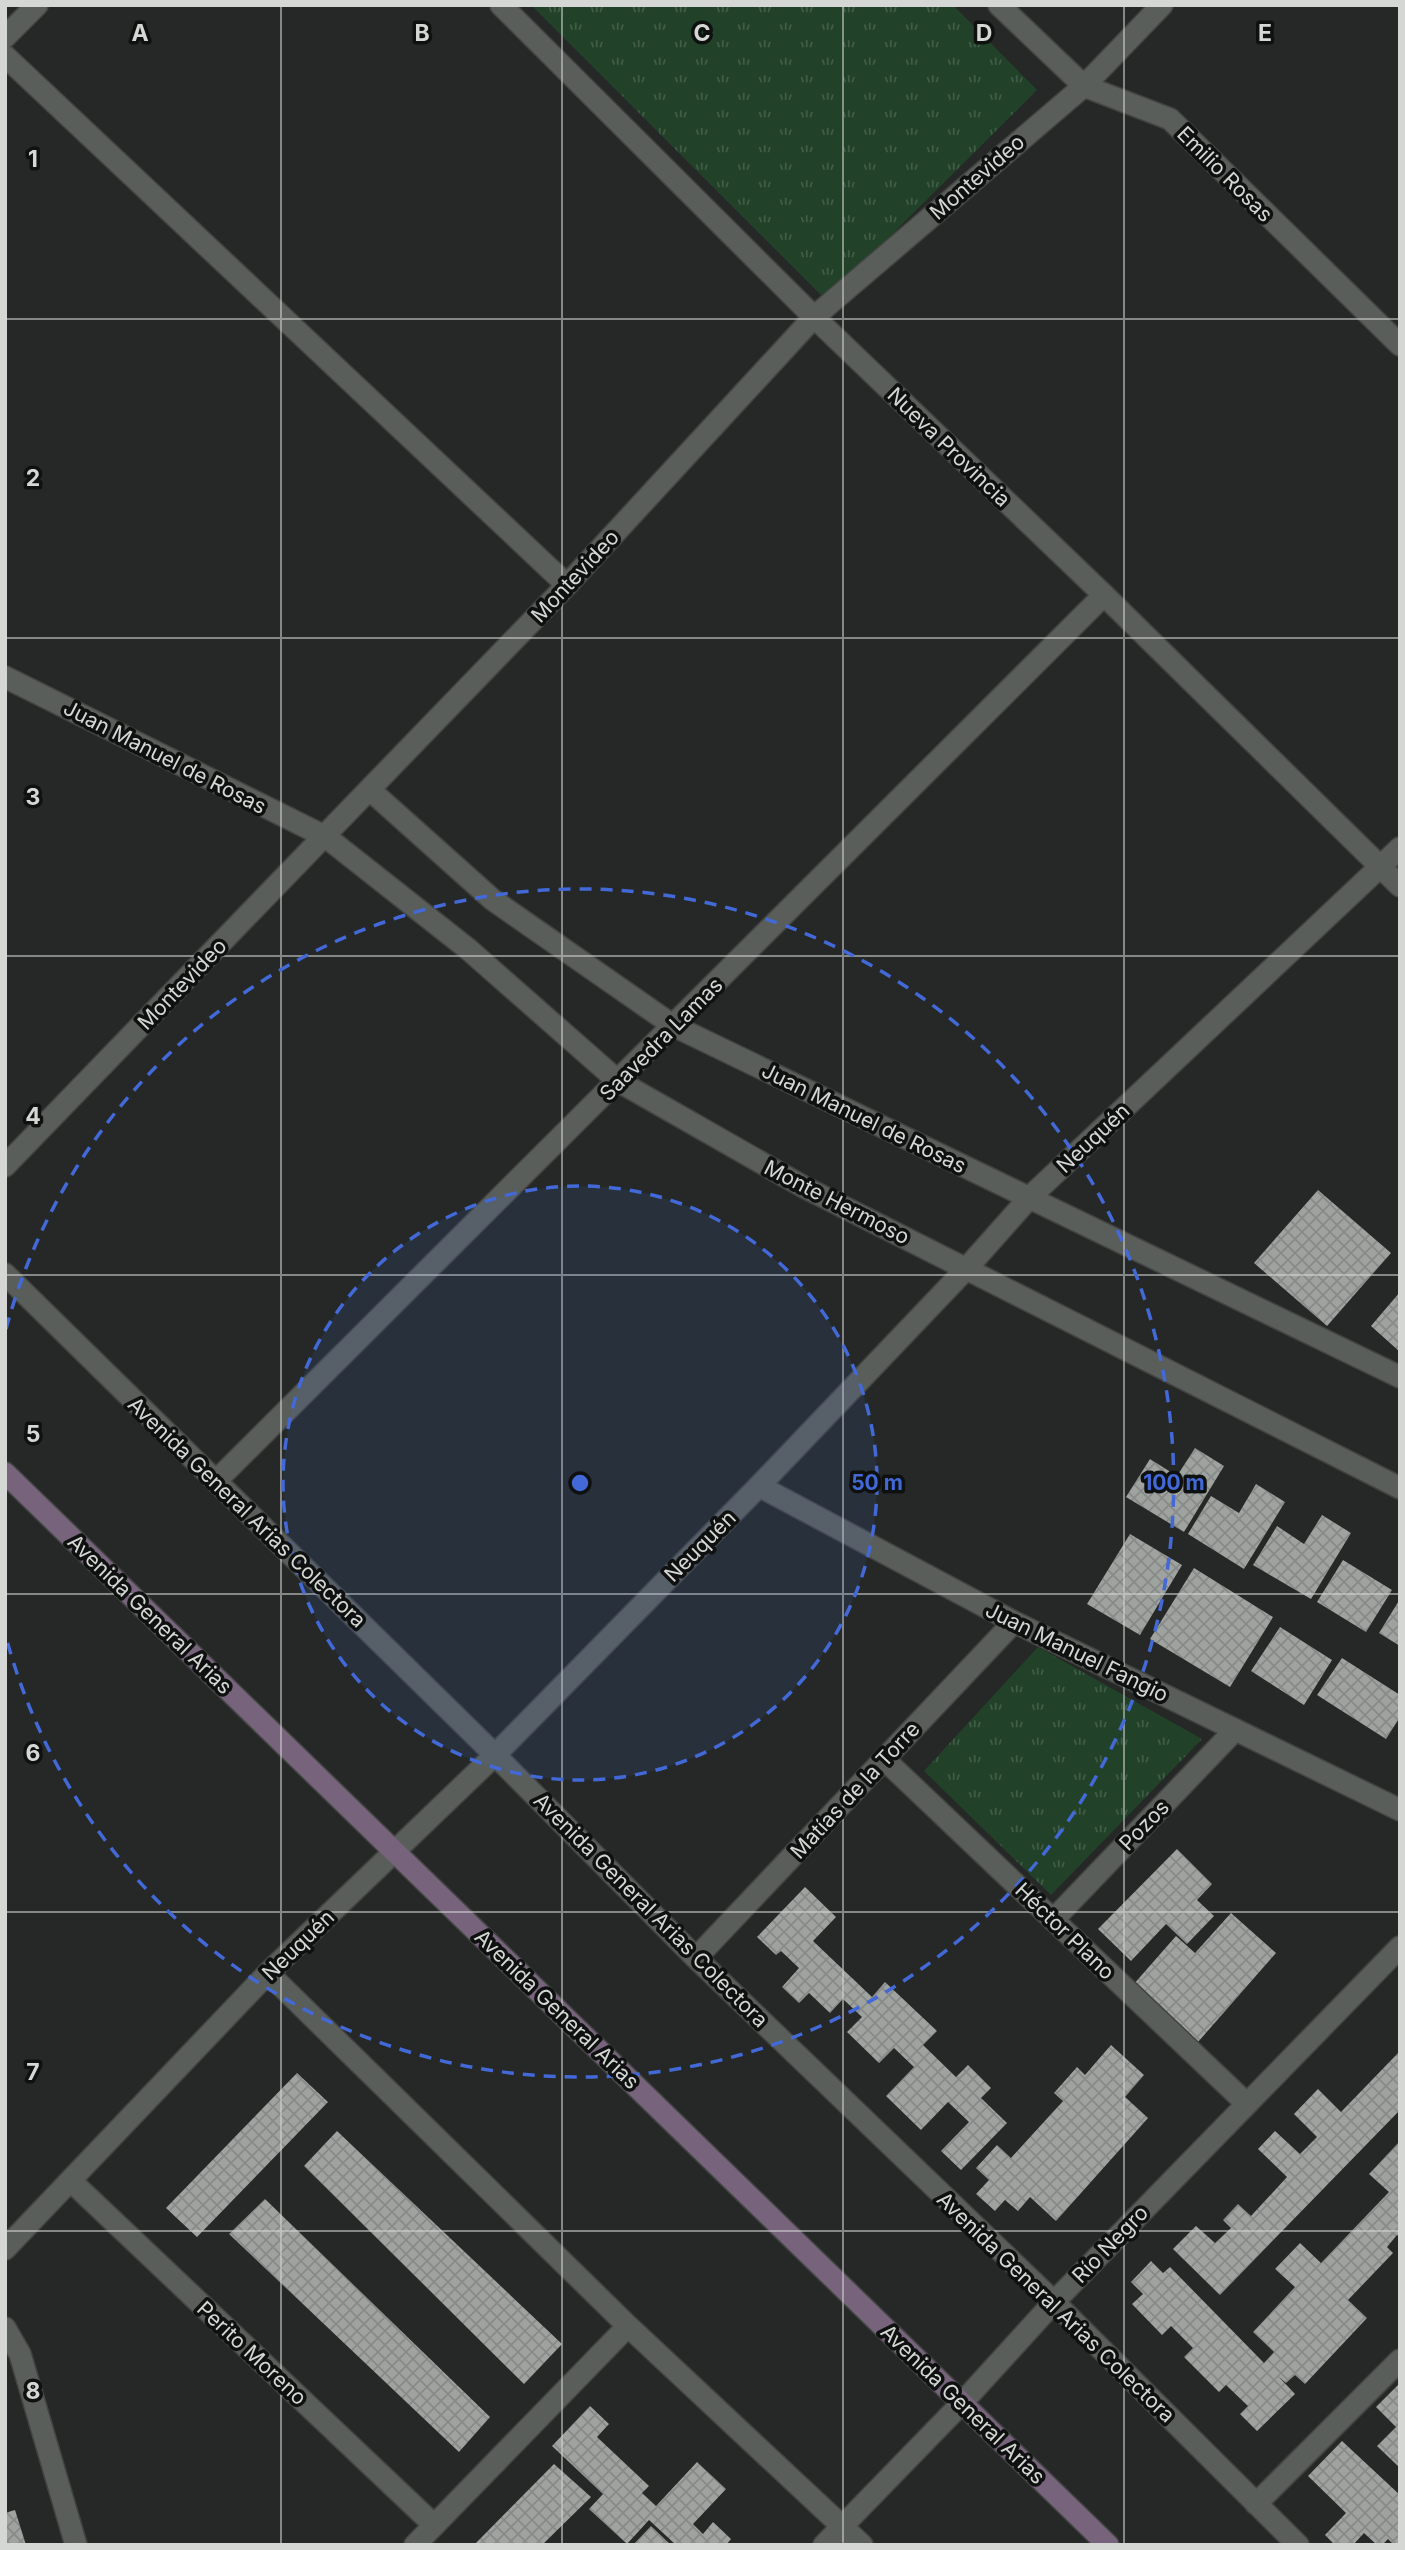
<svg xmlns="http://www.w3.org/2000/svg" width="1405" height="2550" font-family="Inter,sans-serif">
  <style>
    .grass { fill: url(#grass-tufts) }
    .building { fill: url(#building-cross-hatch) }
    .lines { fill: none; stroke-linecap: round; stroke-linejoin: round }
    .minor-casing { stroke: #424442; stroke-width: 24 }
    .secondary-casing { stroke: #424442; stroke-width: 24 }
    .minor { stroke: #5a5e5b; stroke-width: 21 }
    .secondary { stroke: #77647c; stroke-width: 21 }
    .grid { fill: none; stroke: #d5d7d5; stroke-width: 2; stroke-opacity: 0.55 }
    .ring { fill: none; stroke: #4269d7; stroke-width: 3.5; stroke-dasharray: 12 9 }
    .labels { text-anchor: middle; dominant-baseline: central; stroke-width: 7; stroke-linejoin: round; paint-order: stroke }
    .street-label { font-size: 21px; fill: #d5d7d5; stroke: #0f1110 }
    .grid-label { font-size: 23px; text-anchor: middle; font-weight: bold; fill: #d5d7d5; stroke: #0f1110; stroke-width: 7; stroke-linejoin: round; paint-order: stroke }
    .centre { fill: #4269d7; stroke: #0f1110; stroke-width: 3.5 }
    .ring-label { font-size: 21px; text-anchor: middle; font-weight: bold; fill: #4269d7; stroke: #0f1110; stroke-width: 7; stroke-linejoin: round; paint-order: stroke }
  </style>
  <defs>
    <pattern id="grass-tufts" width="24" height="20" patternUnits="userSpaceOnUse" patternTransform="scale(1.75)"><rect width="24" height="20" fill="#224129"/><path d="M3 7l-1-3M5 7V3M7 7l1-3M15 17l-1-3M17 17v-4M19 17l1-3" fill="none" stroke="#415c47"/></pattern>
    <pattern id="building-cross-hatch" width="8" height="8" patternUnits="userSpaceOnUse" patternTransform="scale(1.75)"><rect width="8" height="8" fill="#9fa3a0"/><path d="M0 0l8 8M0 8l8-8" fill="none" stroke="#878a88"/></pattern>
  </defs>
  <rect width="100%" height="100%" fill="#252826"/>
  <path class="grass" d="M531,5H953L1037,90L826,300Z
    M1038,1647L1202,1739L1051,1895L924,1771Z"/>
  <path class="building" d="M1318,1190L1391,1253L1327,1326L1254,1263Z
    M1400,1292V1352L1371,1326Z
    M1195,1448L1224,1466L1184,1532L1126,1497L1150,1459L1177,1476Z
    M1256,1484L1285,1502L1244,1569L1188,1534L1211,1496L1239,1513Z
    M1322,1515L1351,1533L1311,1599L1253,1565L1277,1526L1304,1544Z
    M1130,1534L1182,1565L1140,1635L1087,1604Z
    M1343,1560L1392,1590L1366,1632L1317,1602Z
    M1194,1568L1273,1617L1230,1687L1150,1639Z
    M1400,1599V1646L1379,1633Z
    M1280,1627L1332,1660L1304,1705L1251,1671Z
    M1342,1658L1400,1695V1717L1386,1739L1317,1695Z
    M1177,1849L1212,1884L1197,1900L1214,1916L1187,1944L1166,1924L1131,1961L1098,1929Z
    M805,1887L836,1917L813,1941L872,1997L885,1982L937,2031L923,2045L956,2077L968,2065L991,2088L981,2098L1007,2123L961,2170L941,2151L969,2122L948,2102L921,2130L886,2096L914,2067L894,2048L879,2063L847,2032L862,2017L843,1999L830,2013L809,1993L799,2003L782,1987L799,1968L781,1951L776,1955L757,1937Z
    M1231,1913L1276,1953L1198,2042L1133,1985L1176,1936L1195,1953Z
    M1111,2045L1144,2075L1125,2097L1148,2118L1056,2221L1030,2197L1018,2211L1005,2200L995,2211L976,2194L989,2180L976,2168L997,2145L1011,2158L1063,2101L1054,2093L1077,2067L1085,2075Z
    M1400,2051V2110L1220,2295L1173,2249L1196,2226L1215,2243L1231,2228L1223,2220L1238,2204L1251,2216L1287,2177L1258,2149L1275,2131L1300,2154L1317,2137L1294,2114L1318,2089L1341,2112Z
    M297,2073L328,2102L197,2237L166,2208Z
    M337,2131L562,2344L524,2384L304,2166Z
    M1400,2141V2237L1397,2235L1387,2247L1393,2253L1348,2300L1367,2318L1305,2384L1295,2375L1286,2383L1278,2376L1295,2394L1257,2431L1240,2414L1248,2406L1226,2385L1219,2392L1184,2357L1193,2348L1171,2326L1162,2335L1132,2304L1143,2294L1131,2282L1151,2261L1163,2273L1170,2267L1264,2363L1274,2352L1253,2332L1295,2287L1275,2269L1300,2243L1321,2263L1389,2192L1369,2174Z
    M265,2199L490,2417L459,2452L229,2234Z
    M1400,2383V2468L1377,2446L1396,2427L1376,2407Z
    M590,2406L609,2424L597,2437L649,2486L642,2493L656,2506L697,2462L726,2489L693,2524L703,2534L713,2522L731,2539L726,2545H676L649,2520L627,2544L589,2509L603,2494L552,2446Z
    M1342,2441L1400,2495V2545H1394L1388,2539L1382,2545H1377L1364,2533L1353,2545H1335L1325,2535L1346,2513L1308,2476Z
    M554,2464L591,2497L542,2545H474Z
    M15,2510L26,2545H5V2513Z
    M651,2526L671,2545H633Z"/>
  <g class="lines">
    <defs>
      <path id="minor" d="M501,5L814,317L1104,595L1400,886
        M999,5L1084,86L1170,119L1400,345
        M5,37L37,5
        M5,56L567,585
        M5,677L326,837L468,949L618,1081L804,1187L1400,1488
        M370,790L493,900L674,1026L1400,1377
        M5,1166L567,585L814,317L1084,86L1162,5
        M5,1274L495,1755L696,1958L1054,2302L1298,2545
        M216,1481L1104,595
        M759,1486L1014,1622L1400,1810
        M884,1759L1247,2104
        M1053,1920L1235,1730
        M696,1958L1014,1622
        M268,1973L628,2326L862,2545
        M71,2181L434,2525
        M5,2249L268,1973L495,1755L759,1486L967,1268L1030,1197L1400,848
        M5,2328L20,2354L76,2545
        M1256,2504L1400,2360
        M415,2545L628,2326
        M824,2545L962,2403L1054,2302L1400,1947"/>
      <path id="secondary" d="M5,1473L1108,2545"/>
    </defs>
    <use href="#minor" class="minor-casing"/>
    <use href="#secondary" class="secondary-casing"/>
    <use href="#minor" class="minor"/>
    <use href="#secondary" class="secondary"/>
  </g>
  <path class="grid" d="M281,5V2545M562,5V2545M843,5V2545M1124,5V2545M5,319H1400M5,638H1400M5,956H1400M5,1275H1400M5,1594H1400M5,1912H1400M5,2231H1400"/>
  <circle cx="580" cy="1483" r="297" fill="#4269d7" fill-opacity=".12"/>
  <g class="ring">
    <circle cx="580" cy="1483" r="297"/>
    <path d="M6 1329A594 594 0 1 1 6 1637"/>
  </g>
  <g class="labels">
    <g class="street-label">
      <text transform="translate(1225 174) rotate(45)">Emilio Rosas</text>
      <text transform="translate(977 177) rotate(-41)">Montevideo</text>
      <text transform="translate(949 447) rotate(44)">Nueva Provincia</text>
      <text transform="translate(575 576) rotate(-47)">Montevideo</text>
      <text transform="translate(165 757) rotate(27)">Juan Manuel de Rosas</text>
      <text transform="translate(182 984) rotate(-46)">Montevideo</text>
      <text transform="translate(661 1039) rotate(-45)">Saavedra Lamas</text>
      <text transform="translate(864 1118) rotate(26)">Juan Manuel de Rosas</text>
      <text transform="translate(1093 1138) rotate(-43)">Neuquén</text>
      <text transform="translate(837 1202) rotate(27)">Monte Hermoso</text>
      <text transform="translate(247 1512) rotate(44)">Avenida General Arias Colectora</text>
      <text transform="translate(700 1546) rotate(-45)">Neuquén</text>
      <text transform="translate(150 1614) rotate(44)">Avenida General Arias</text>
      <text transform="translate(1077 1652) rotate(26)">Juan Manuel Fangio</text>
      <text transform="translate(855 1790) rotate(-47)">Matías de la Torre</text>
      <text transform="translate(1144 1825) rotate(-46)">Pozos</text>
      <text transform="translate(651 1910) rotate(45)">Avenida General Arias Colectora</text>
      <text transform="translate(1065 1931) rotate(44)">Héctor Plano</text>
      <text transform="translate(298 1945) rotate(-44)">Neuquén</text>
      <text transform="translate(557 2009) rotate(44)">Avenida General Arias</text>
      <text transform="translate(1110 2244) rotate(-46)">Río Negro</text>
      <text transform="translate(1056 2307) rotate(44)">Avenida General Arias Colectora</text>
      <text transform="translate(252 2353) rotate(43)">Perito Moreno</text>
      <text transform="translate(963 2404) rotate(44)">Avenida General Arias</text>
    </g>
  </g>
  <g class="grid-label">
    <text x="140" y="41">A</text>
    <text x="422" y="41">B</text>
    <text x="702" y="41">C</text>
    <text x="984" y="41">D</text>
    <text x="1265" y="41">E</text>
    <text x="33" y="167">1</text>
    <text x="33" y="486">2</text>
    <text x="33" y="805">3</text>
    <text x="33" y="1124">4</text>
    <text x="33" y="1442">5</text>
    <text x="33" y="1761">6</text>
    <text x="33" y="2080">7</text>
    <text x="33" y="2399">8</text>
  </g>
  <circle cx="580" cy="1483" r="10" class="centre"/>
  <g class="ring-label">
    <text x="877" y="1490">50 m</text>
    <text x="1174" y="1490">100 m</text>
  </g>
  <rect width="1405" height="2550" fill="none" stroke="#d5d7d5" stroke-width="14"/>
</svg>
